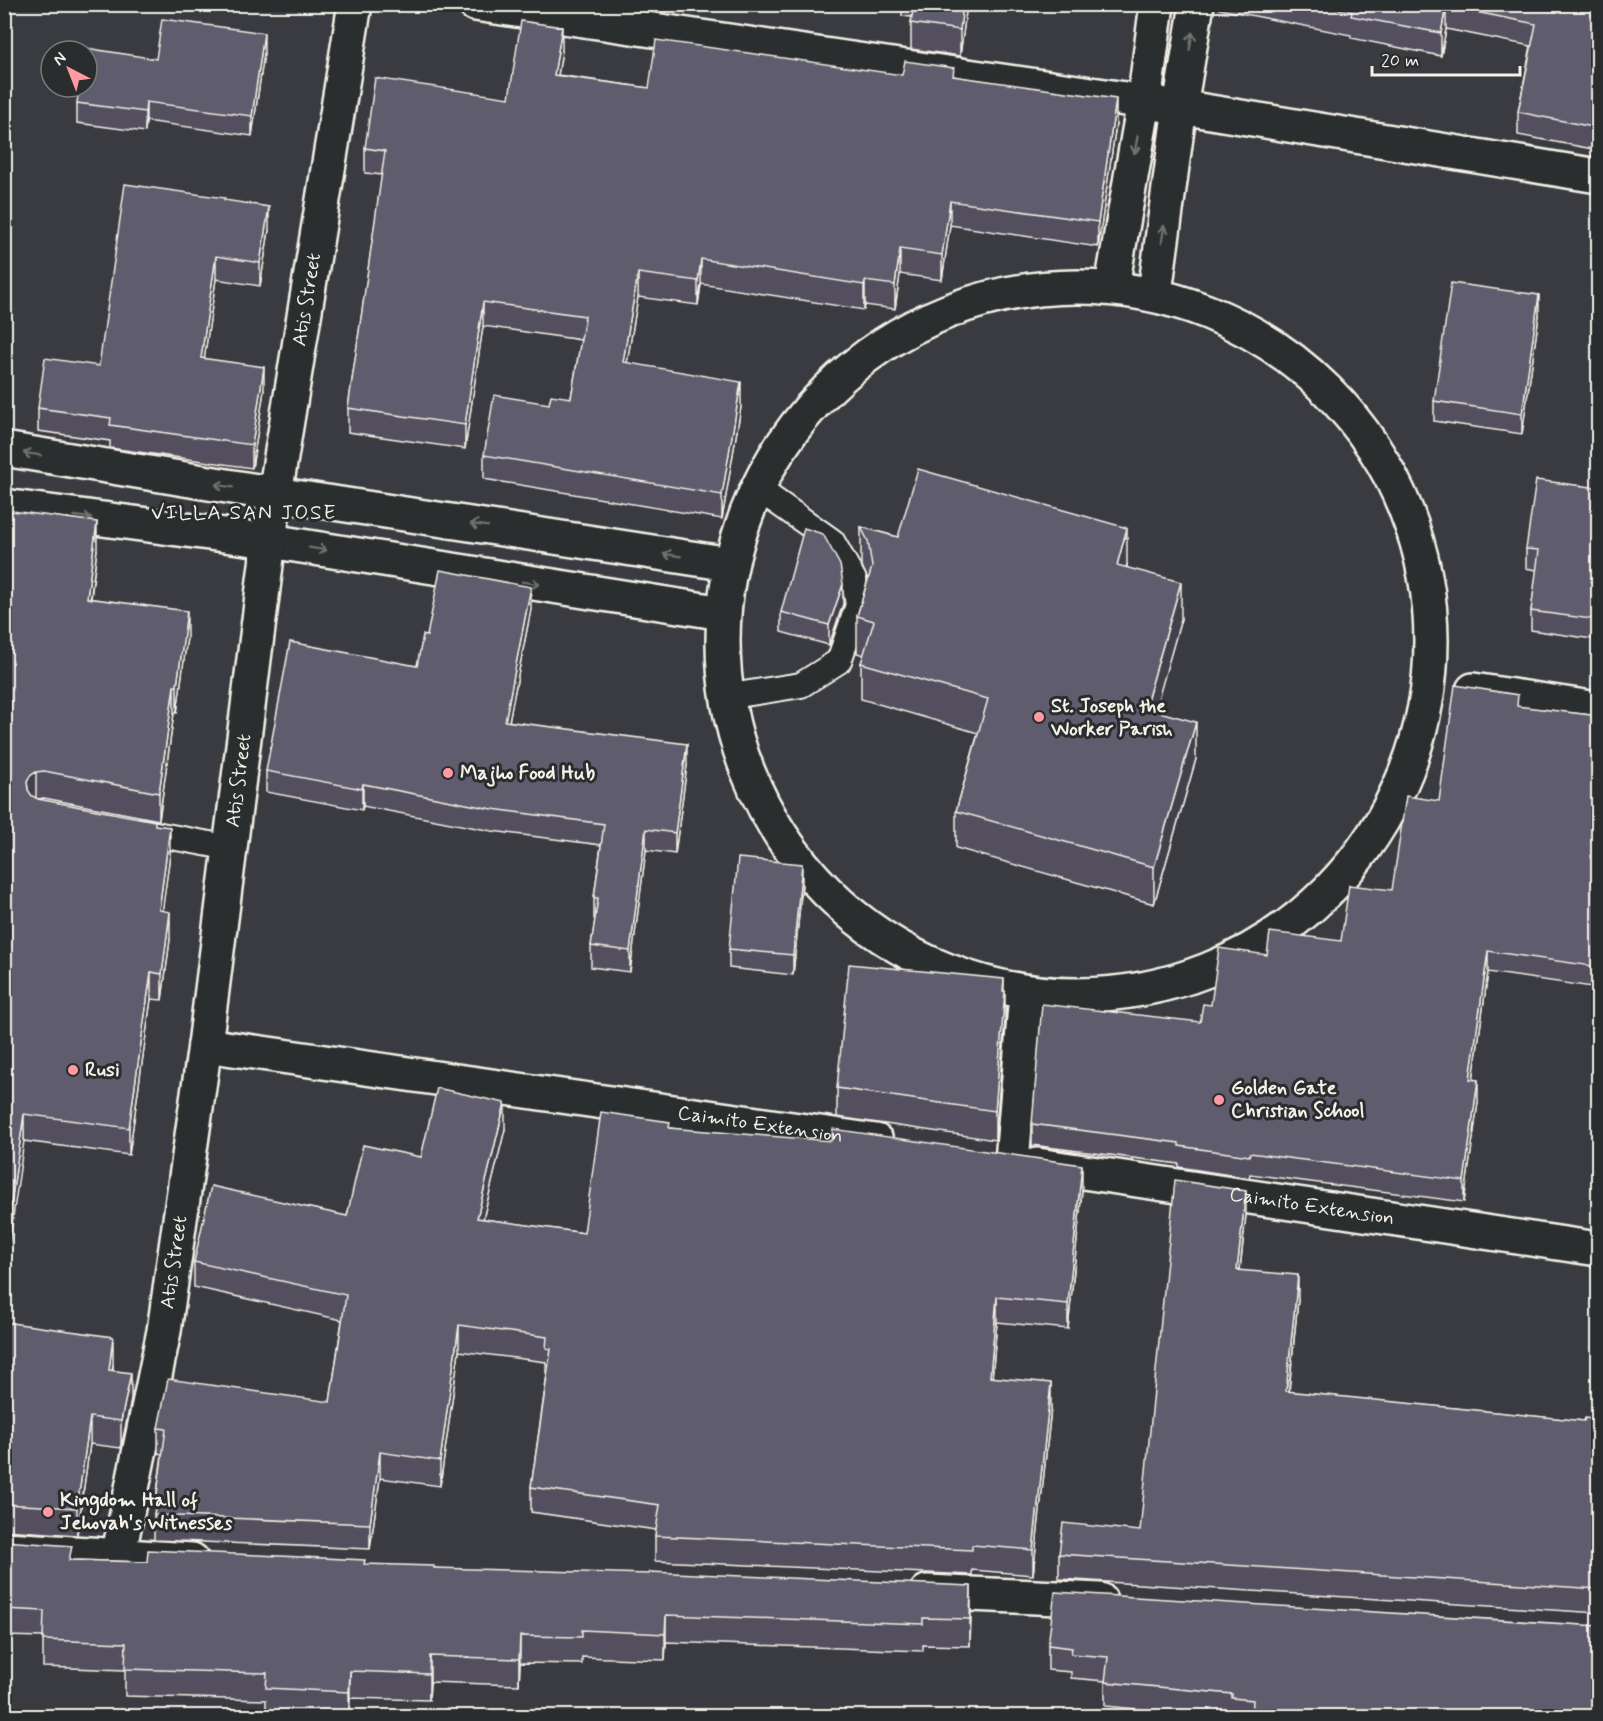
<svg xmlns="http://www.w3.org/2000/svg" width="1603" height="1721" font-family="Mynerve,sans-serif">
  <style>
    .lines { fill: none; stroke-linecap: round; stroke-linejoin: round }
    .lane-casing { stroke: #f4f1e8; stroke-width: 28 }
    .street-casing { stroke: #f4f1e8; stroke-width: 38 }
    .lane { stroke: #2a2d2e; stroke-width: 24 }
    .street { stroke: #2a2d2e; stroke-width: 33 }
    .wall { fill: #524f5e; stroke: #f4f1e8; stroke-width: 1.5 }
    .shaded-wall { fill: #42404c; stroke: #f4f1e8; stroke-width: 1.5 }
    .building { fill: #5f5c6d; stroke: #f4f1e8; stroke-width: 1.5 }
    .oneway { stroke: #71726f }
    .poi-dot { fill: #ff9aa2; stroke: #2a2d2e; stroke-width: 2 }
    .labels { text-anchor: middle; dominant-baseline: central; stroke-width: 6; stroke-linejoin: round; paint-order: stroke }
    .street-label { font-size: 20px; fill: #f4f1e8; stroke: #2a2d2e }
    .poi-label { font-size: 20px; font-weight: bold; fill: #f4f1e8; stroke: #2a2d2e; text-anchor: start }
    .neighbourhood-label { font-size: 21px; letter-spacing: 1.5px; fill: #f4f1e8; stroke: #2a2d2e }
  </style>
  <rect width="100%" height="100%" fill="#3a3b41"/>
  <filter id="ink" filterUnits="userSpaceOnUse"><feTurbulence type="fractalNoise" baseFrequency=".0167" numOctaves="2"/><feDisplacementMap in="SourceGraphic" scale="12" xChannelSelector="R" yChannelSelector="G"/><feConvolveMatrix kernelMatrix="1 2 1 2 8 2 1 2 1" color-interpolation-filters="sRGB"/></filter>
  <g filter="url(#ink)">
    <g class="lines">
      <defs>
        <path id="lane" d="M725,697L801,685L839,661L858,605L854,580L832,541L757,488
          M139,831L231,848"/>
        <g id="street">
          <path d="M475,4L1180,107L1598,176"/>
          <path d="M1112,286L1144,102L1157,4"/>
          <circle cx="1077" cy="641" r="354"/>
          <path d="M1155,292L1180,107L1197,4"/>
          <path d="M4,449L275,494L730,564"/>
          <path d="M4,506L270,541L723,613"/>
          <path d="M1473,690L1598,709"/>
          <path id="s1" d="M205,1045L876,1141"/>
          <path d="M1012,1161L1026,994"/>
          <path id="s2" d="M1037,1165L1598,1249"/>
          <path d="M4,1549L192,1560"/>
          <path id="s3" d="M118,1557L164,1331L205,1045L275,494L355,4"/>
          <path d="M927,1592L1100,1600"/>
        </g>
      </defs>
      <use href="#lane" class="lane-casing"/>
      <use href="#street" class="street-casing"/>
      <use href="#lane" class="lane"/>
      <use href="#street" class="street"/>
    </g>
    <path class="wall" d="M902,4H967L960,56L911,49V23L912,17L902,16Z
      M1219,4H1599L1598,150L1518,135V112L1531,46L1446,29L1441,56L1351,38V35L1219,9Z
      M562,51L558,75L649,88L902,75L954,76L1116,124L1098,247L950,225L942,280L900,274L895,309L865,305L864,310L701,284L698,305L638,297L627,363L741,407L722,519L484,479V455L549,404L571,398L581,340L483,326L465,449L348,432V408L382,175L365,173V148L509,98Z
      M264,53L252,136L146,121L145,132L77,123V103L156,59Z
      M225,200L269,230L260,286L216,279L204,359L264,390L252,468L110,448V441L38,431V408L99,366Z
      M1539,315L1522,434L1434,421V401Z
      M1599,488V640L1531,630V611L1537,570L1526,568V549Z
      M4,510L97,549L91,599L187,637L177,713H174L159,820L44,798L37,799L155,826L170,854L162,911L170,939L162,1000L151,999L129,1155L24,1141Z
      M861,527L898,537L1127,564V567L1181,619L1154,711L1196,759L1154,904L956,848V811L978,733L861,699V663L864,655L857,653V616L868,579L861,564Z
      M843,604L829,645L781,632V612Z
      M531,609L509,721L687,765L675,854L646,850L630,972L591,967V946L595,920L594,919V898L601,845L492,831L363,806L362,810L266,792V771L417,666L427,636Z
      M1518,707L1599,716V988L1488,972L1473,1080L1478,1102L1464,1202L1250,1174L1249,1178L1179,1167V1164L1032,1145V1124L1200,1022L1211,1005L1267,955L1341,941L1392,890L1439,801Z
      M802,884L793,975L729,968V949Z
      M1004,991L1005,1020L995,1140L837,1117V1088Z
      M670,1128L1082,1190L1068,1329L997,1322L992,1377L1051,1408L1033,1575L972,1570V1575L655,1561V1536L656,1530L531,1512V1487L547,1374L546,1373V1362L459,1351L440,1486L380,1478L370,1549L154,1540V1515L162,1454L158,1453V1428L330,1402L342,1320L194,1287V1262L347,1216L421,1157L505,1129L483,1219L584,1233Z
      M1246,1215L1240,1270L1298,1300L1289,1392L1584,1421L1595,1419L1599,1384V1613L1059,1579V1554L1140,1531Z
      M4,1322L113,1364V1370L131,1400L121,1448L90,1444L77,1535L4,1530Z
      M4,1541L72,1560L147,1562L365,1565L434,1568L971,1613L970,1646L923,1645V1651L666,1642L665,1660L582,1657V1664L520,1663L519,1685L430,1682L429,1700L350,1698L349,1716H299L266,1715V1700L125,1696V1670L43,1667V1637L4,1636Z
      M1597,1626L1599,1716H1210L1105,1706V1681L1071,1678V1672L1048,1670V1645Z"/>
    <path class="shaded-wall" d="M963,4H967L960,56V30Z
      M1446,6V29L1441,56V33Z
      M562,27V51L554,99V75Z
      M264,33V53L252,136V116Z
      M1116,99V124L1098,247V222Z
      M146,102V121L145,132V112Z
      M950,201V225L942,280V255Z
      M269,207V230L260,286V263Z
      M900,249V274L895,309V285Z
      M216,256V279L201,381V358Z
      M701,259V284L698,305V281Z
      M638,273V297L623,387V362Z
      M865,281V305L864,310V285Z
      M1539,295V315L1522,434V414Z
      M483,302V326L465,449V425Z
      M264,367V390L252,468V445Z
      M741,382V407L722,519V495Z
      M97,522V549L87,625V598Z
      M1127,528V564L1117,601V565Z
      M1181,582V619L1145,745V708Z
      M843,584V604L829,645V625Z
      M531,587V609L505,742V721Z
      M187,611V637L177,713V686Z
      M174,686V713L159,820V793Z
      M1196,722V759L1154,904V867Z
      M687,744V765L675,854V833Z
      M36,772V799L30,803L27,782L30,776Z
      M363,784V806L362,810V789Z
      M170,827V854L159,937V910Z
      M646,829V850L630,972V951Z
      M802,864V884L793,975V955Z
      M170,912V939L162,1000V974Z
      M1488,951V972L1470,1101V1079Z
      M151,972V999L129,1155V1128Z
      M1004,979V1006L1005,991V1020L995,1140V1111Z
      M1478,1080V1102L1464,1202V1181Z
      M505,1103V1129L477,1244V1218Z
      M24,1114V1141L4,1279V1252Z
      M1082,1165V1190L1068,1329V1304Z
      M1246,1191V1215L1237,1294V1270Z
      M1298,1275V1300L1286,1416V1391Z
      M997,1297V1322L990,1402V1377Z
      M459,1325V1351L440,1486V1461Z
      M113,1337V1364L109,1396V1370Z
      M131,1373V1400L121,1448V1421Z
      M1051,1383V1408L1033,1575V1550Z
      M90,1417V1444L77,1535V1508Z
      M380,1452V1478L370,1549V1524Z
      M971,1586V1613L970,1646V1619Z
      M666,1615V1642L665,1660V1634Z
      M520,1636V1663L519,1685V1659Z
      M430,1656V1682L429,1700V1674Z
      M350,1671V1698L349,1716V1692Z"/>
    <path class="building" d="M914,4H963L960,30L911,23Z
      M1314,4H1599L1598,128L1518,112L1536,24L1446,6L1441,33L1351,16L1352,12Z
      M162,19L264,33L252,116L146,102L145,112L77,103L79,87H87V51H85V48L156,59Z
      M521,21L562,27L554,75L649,88L656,40L902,75L905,61L954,68L953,76L1116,99L1098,222L950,201L942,255L900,249L895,285L865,281L864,285L701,259L698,281L638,273L623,362L741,382L722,495L484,455L494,395L549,404L551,395L571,398L585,316L483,302L465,425L348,408L385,151L365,148L375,78L509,98Z
      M125,184L225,198L224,200L269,207L260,263L216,256L201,358L264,367L252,445L110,425L111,418L38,408L45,358L99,366Z
      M1451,283L1539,295L1522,414L1434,401Z
      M918,469L1127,528L1117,565L1181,582L1145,708L1196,722L1154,867L956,811L988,699L861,663L874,621L857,616L872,567L868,541L861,527L898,537Z
      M1536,480L1599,488V620L1531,611L1539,550L1526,549Z
      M4,510L97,522L87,598L187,611L177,686H174L159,793L44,771L36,772L30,776L27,782L28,790L32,796L38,799L155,821V825L170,827L159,910L170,912L162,974L151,972L129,1128L24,1114L4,1252Z
      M804,528L823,534L840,565L843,584L829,625L781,612Z
      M440,570L531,587L505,721L687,744L675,833L646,829L630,951L591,946L598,898H594L604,824L492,809L363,784L362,789L266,771L290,642L417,666L423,635L427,636Z
      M1455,685L1518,695L1517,706L1599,716V967L1488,951L1470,1079L1478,1080L1464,1181L1250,1153L1249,1156L1179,1146V1143L1032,1124L1042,1004L1200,1022L1203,1004L1211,1005L1219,948L1267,955L1270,932L1341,941L1349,885L1392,890L1406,796L1439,801Z
      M738,858L802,864L793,955L729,949Z
      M849,964L1004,979L1003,991H1005L995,1111L837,1088Z
      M437,1088L505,1103L477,1218L584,1233L601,1112L670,1122L669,1128L831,1141L833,1129L1082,1165L1068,1304L997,1297L990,1377L1051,1383L1033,1550L972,1545V1550L655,1536L660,1505L531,1487L551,1349L546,1348L547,1337L459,1325L440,1461L380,1452L370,1524L154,1515L166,1429L158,1428L168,1379L330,1402L346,1295L194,1262L211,1186L347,1216L363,1145L421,1157Z
      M1175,1180L1246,1191L1237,1270L1298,1275L1286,1391L1584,1421L1585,1418L1595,1419L1599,1384V1589L1059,1554L1063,1523L1140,1531Z
      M4,1322L113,1337L109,1370L131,1373L121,1421L90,1417L77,1508L4,1504Z
      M4,1541L72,1546L69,1560L147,1562L148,1550L365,1560L364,1564L434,1566V1568L649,1574L650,1572L971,1586L970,1619L923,1618V1624L666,1615L665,1634L582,1630V1637L520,1636L519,1659L430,1656L429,1674L350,1671L349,1692L266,1688L267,1673L125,1669L126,1643L43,1640L44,1611L4,1609Z
      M1055,1592L1599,1626V1716H1252L1253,1700L1232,1698V1694L1105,1682L1108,1657L1071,1654L1072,1648L1048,1645Z"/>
    <defs><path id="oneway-shaft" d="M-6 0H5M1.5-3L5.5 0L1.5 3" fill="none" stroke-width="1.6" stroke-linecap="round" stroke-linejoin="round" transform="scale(1.5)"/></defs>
    <g class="oneway">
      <use href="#oneway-shaft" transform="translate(1191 41) rotate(-81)"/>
      <use href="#oneway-shaft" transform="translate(1136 145) rotate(100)"/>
      <use href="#oneway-shaft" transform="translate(1163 234) rotate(-82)"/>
      <use href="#oneway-shaft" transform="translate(32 454) rotate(-171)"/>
      <use href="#oneway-shaft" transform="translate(224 486) rotate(-171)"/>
      <use href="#oneway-shaft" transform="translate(83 517) rotate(7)"/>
      <use href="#oneway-shaft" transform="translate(479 525) rotate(-171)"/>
      <use href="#oneway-shaft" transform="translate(318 549) rotate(9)"/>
      <use href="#oneway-shaft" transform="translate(672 555) rotate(-171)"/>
      <use href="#oneway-shaft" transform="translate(531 583) rotate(9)"/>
    </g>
  </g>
  <g class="poi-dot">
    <circle cx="1039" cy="717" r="6"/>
    <circle cx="448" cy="773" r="6"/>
    <circle cx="73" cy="1070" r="6"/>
    <circle cx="1219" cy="1100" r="6"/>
    <circle cx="48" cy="1512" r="6"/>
  </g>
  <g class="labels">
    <g class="street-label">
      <text stroke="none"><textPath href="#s3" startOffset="1272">Atis Street</textPath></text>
      <text stroke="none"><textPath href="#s3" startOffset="786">Atis Street</textPath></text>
      <text stroke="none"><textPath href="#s1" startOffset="561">Caimito Extension</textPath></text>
      <text stroke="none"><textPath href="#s2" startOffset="278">Caimito Extension</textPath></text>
      <text stroke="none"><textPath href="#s3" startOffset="300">Atis Street</textPath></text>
    </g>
    <g class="poi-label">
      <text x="1051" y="706">St. Joseph the<tspan x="1051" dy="23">Worker Parish</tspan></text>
      <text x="460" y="773">Majho Food Hub</text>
      <text x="85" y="1070">Rusi</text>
      <text x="1231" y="1088">Golden Gate<tspan x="1231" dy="23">Christian School</tspan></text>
      <text x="60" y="1500">Kingdom Hall of<tspan x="60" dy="23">Jehovah's Witnesses</tspan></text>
    </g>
    <g class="neighbourhood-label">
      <text x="244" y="513">VILLA SAN JOSE</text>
    </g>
  </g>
  <rect width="1603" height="1721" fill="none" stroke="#2a2d2e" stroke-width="24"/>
  <rect x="12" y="12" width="1579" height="1697" fill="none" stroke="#f4f1e8" stroke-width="2" filter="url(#ink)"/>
  <g transform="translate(69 69) rotate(318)"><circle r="28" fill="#2a2d2e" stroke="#7b7b78" stroke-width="1.5"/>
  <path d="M0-4.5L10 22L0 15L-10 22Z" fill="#ff9aa2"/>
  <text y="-9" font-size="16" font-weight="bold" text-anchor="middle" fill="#f4f1e8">N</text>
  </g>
  <path d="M1372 66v9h148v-9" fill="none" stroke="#f4f1e8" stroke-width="3"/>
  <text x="1381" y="66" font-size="18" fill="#f4f1e8" stroke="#2a2d2e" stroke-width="4.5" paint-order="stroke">20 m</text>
</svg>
